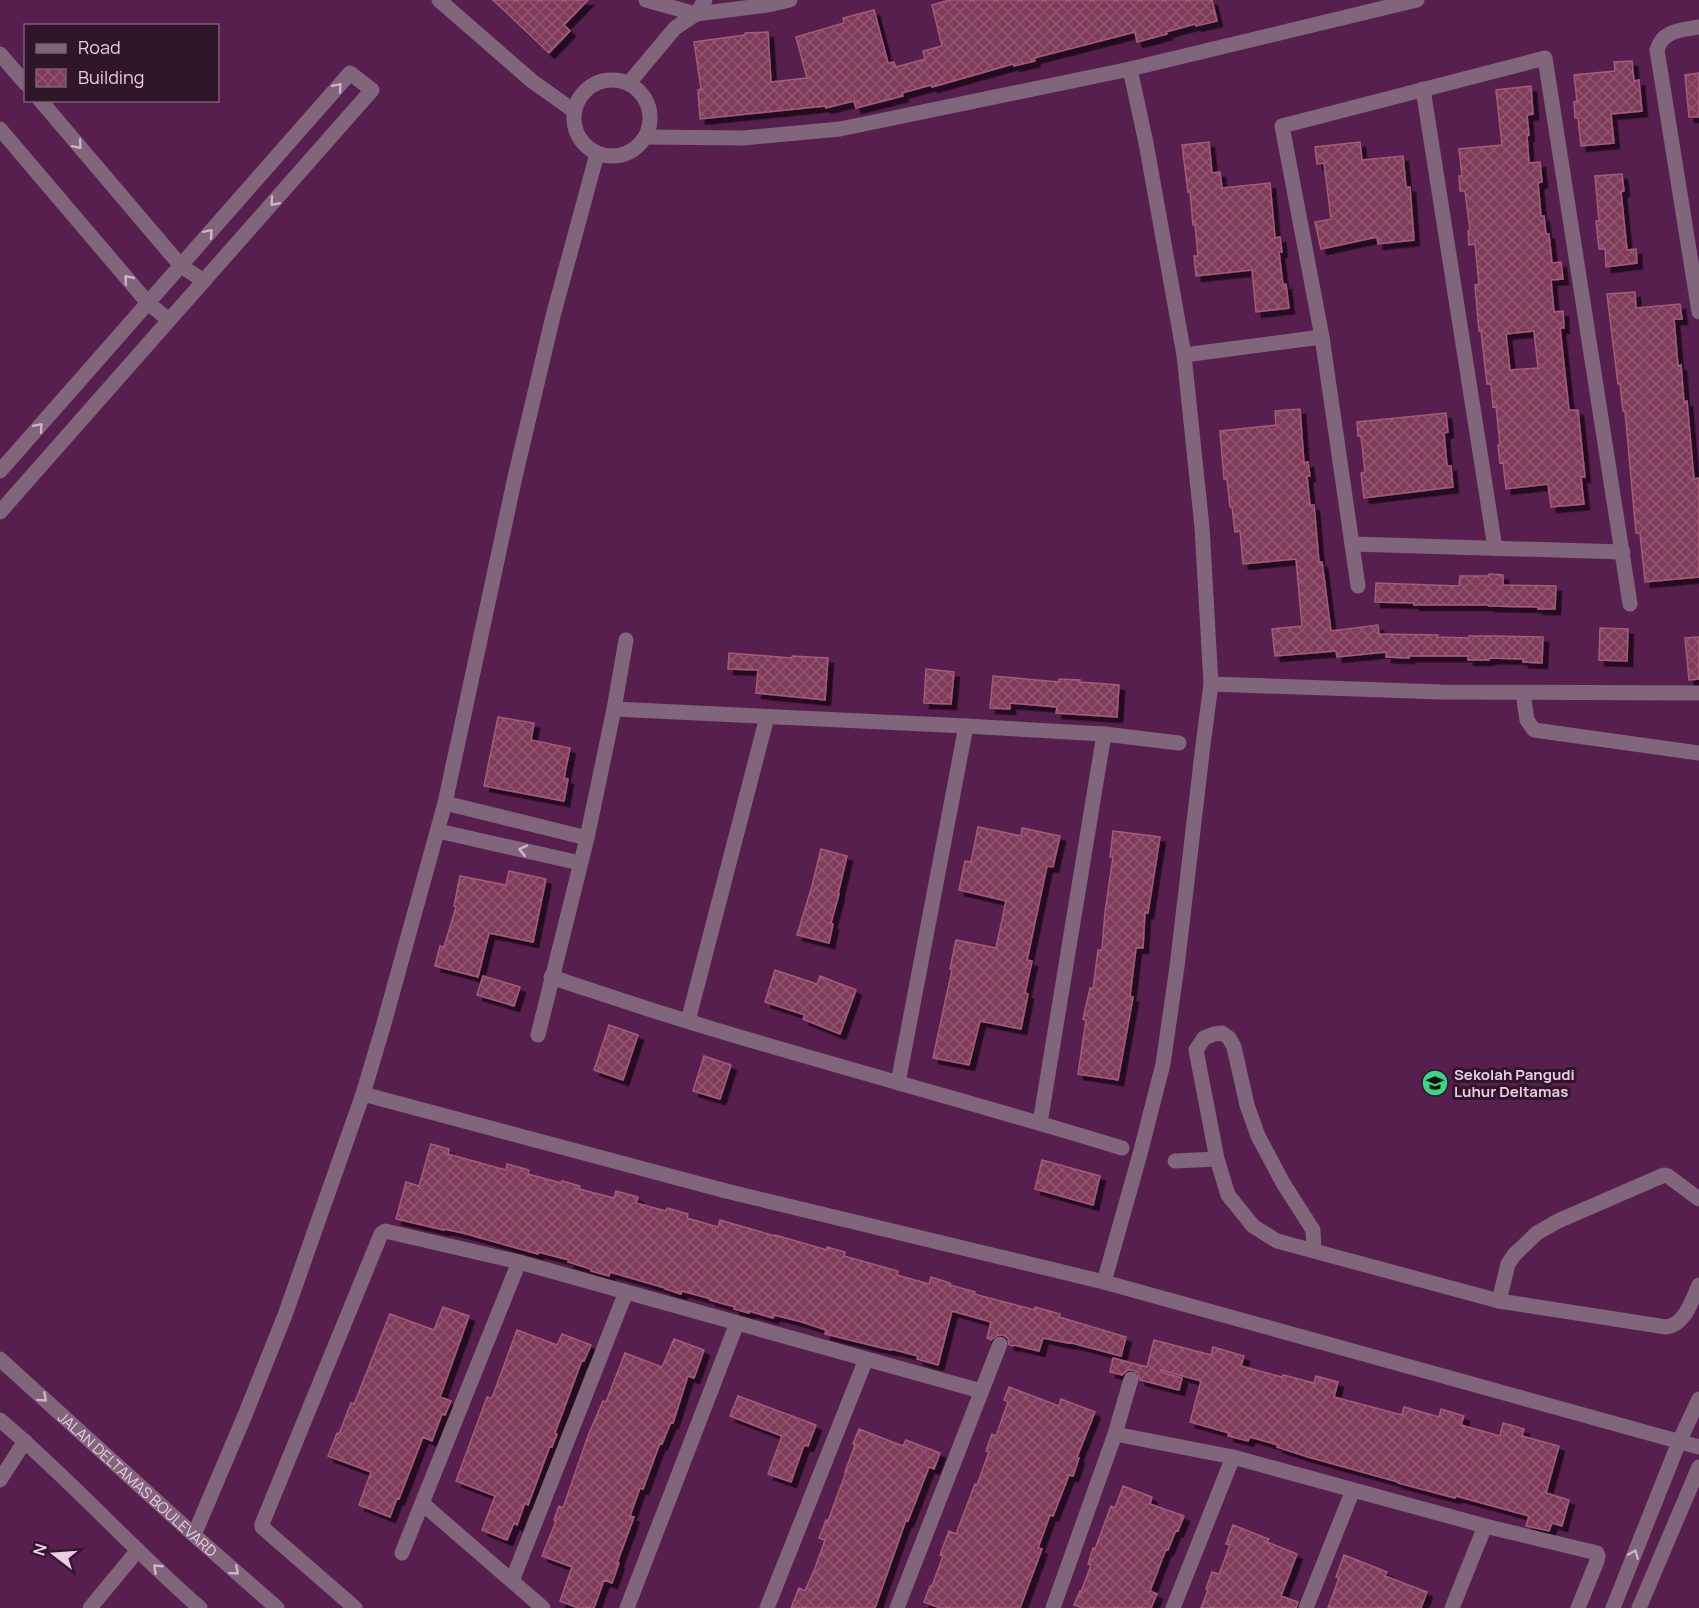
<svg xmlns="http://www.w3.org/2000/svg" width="1699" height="1608" font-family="Manrope,sans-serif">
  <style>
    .building { fill: url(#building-cross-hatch); stroke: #a55b7a; stroke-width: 1.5; fill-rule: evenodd; filter: url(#shadow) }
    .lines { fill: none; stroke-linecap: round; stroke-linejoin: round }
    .minor { stroke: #81667b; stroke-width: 15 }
    .oneway { stroke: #d2b1ca }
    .labels { text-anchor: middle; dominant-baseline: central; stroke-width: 6; stroke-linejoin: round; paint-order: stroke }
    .poi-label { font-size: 15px; font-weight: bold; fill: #edcae5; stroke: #2f162a; text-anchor: start }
    .street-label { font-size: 15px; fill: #edcae5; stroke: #2f162a }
  </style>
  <defs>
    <pattern id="building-cross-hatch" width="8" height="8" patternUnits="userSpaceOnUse" patternTransform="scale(1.5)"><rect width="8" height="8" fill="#7f3b59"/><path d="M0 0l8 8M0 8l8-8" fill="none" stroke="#915671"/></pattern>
    <filter id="shadow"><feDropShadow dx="5.5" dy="5.5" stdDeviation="0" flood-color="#0009"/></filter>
  </defs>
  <rect width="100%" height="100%" fill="#571f4e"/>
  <path class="building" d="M493,0H588L564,25L570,31L549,53Z
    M949,0H1212L1217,21L1196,26L1195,24L1166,32L1167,34L1137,42L1135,32L1034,58L1035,61L1014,66L1013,64L932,87L931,85L902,93L903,96L856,108L854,101L826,108L825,106L700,119L698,90L701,89L694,42L745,35V33L768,32L771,82L807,78L796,37L844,23L843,18L874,10L888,63L894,62L896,67L925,59L923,51L942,46L932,5Z
    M1632,61L1634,81L1639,80L1642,111L1611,114L1614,143L1581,146L1578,118H1575L1574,102L1577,101L1574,75L1615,71L1614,62Z
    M1699,73V117H1689L1685,75Z
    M1531,86L1533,114L1527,115L1529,135L1527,136L1529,163L1540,162L1542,182L1538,183L1541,216H1544L1546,234H1549L1552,263L1561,262L1563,279L1551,280L1554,312L1563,311L1564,328H1560L1569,410H1578L1585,477H1581L1584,504L1551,507L1548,484L1506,489L1503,462L1500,463L1498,445H1500L1496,406L1493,407L1491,384H1487L1481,331H1479L1475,285L1479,284L1475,244L1469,245L1468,231L1470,230L1465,191H1460L1459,176H1462L1459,149L1502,145L1496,90ZM1534,331L1538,368L1510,370L1506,334Z
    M1209,142L1212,173L1220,172L1222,188L1270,183L1275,238L1280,237L1282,252H1279L1283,285L1286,284L1289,308L1256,312L1252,270L1196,276L1194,256H1198L1195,225H1193L1190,192H1188L1182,145Z
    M1360,142L1362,160L1403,156L1406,187H1410L1414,240L1378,244L1377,237L1321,249L1315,222L1331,219L1324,163L1317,164L1315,147Z
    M1622,174L1624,191L1621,192L1627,250L1636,249L1637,263L1606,267L1605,249H1599L1596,221H1599L1595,176Z
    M1635,292L1636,308L1680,304L1682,319H1674L1678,366L1681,365L1684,402L1687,401L1694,479L1699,478V577L1645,582L1640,533H1636L1625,411H1623L1620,384H1618L1607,294Z
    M1300,409L1304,463L1308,462L1310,476H1307L1310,505H1314L1319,562H1322L1331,631L1378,625L1379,634L1438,635L1437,637L1469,638V636H1494L1543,637L1542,663L1523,662V659L1490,658L1489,660H1468V656H1409V658L1386,657V652L1337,657L1336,651L1275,656L1272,629L1302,626L1296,559L1243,564L1240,531L1235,532L1232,507H1230L1227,479H1224L1220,431L1276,425L1275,411Z
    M1446,413L1448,432L1444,433L1447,466H1451L1453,487L1364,498L1361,473L1365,472L1361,436H1358L1357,422Z
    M1489,574L1503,575V585L1556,586L1555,609H1538V607L1489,606V605H1414V603L1375,602L1376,583L1459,586L1460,576H1489Z
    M1600,628L1628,629L1627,661L1599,660Z
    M1699,637V679L1689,680L1685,638Z
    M729,653L791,658L792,656L828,658L825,700L756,693L758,670L728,669Z
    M926,669L954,672L951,704L924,703Z
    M993,676L1059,682V679L1080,680V682L1119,685L1117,717L1056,713L1057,707L1010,703V709L990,708Z
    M498,717L534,723L531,740L570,748L564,778L568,779L564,801L484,786Z
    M978,827L1021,836L1022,828L1060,836L1053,867L1047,866L1027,960L1032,961L1025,993L1028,994L1021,1029L980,1021L969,1065L933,1058L952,970L950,969L956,940L996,948L1006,901L959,890L965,861L971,862Z
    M1113,831L1160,837L1148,913L1145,912L1143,948H1136L1130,996L1133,997L1118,1080L1078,1074L1086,1020L1083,1019L1090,988L1093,989L1098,950H1102L1105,912L1113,857H1110Z
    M821,849L847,856L838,894H839L831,923L833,924L829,943L797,935L812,886Z
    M509,871L546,879L533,942L489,933L478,977L435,966L440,946L444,947L456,907L454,906L460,876L506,885Z
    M775,970L817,984L820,976L856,990L840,1034L803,1019L805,1015L765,1002Z
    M483,976L520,987L514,1006L477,995Z
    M609,1025L638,1035L623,1080L594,1070Z
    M704,1056L731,1065L720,1099L693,1091Z
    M431,1144L449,1149L448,1154L506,1170L507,1164L529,1170L528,1174L561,1183L562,1181L580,1186L579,1189L614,1198L616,1191L638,1197L636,1203L666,1211L667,1208L688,1214L687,1218L718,1227L720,1220L775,1236V1235L827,1250V1247L845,1252L844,1256L898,1271L897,1275L929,1284L931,1277L950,1283V1285L975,1292L974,1294L1035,1310V1307L1060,1314L1059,1317L1126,1337L1121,1356L1068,1342V1343L1043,1338L1039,1351L1014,1345L1013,1346L1009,1345L1008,1338L1003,1335H998L991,1340L987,1338L991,1322L952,1311L938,1365L917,1359L918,1356L891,1349V1350L874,1346L825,1334L826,1330L802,1322L774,1315L773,1318L749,1311V1313L734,1309L735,1307L710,1300L711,1299L682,1291L681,1294L665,1289V1288L610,1272L609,1276L591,1271V1269L568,1262L569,1260L538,1252V1254L463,1233L444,1229V1230L396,1219L406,1182L419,1186Z
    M1042,1160L1100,1176L1093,1205L1035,1189Z
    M443,1307L469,1316L440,1397L451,1401L445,1415L442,1414L432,1441L423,1437L399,1499L397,1498L390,1517L359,1505L371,1472L328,1456L337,1433L339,1434L351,1403L354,1404L390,1314L434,1330Z
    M517,1330L557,1345L562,1334L591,1345L584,1361L582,1360L555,1433L557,1434L552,1447L550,1446L528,1505L525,1503L517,1525L514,1523L507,1540L482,1530L495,1496L456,1481L487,1397L492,1398Z
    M674,1339L704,1350L694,1378L688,1376L673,1423L671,1422L662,1444L660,1443L643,1489L640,1488L630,1516L634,1517L617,1563H619L612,1583L604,1580L594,1608H578L560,1601L572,1567L542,1556L556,1521L554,1520L559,1506L563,1508L588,1436L603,1401L606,1402L625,1353L662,1367Z
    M1154,1340L1211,1355L1213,1347L1244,1356L1241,1366L1282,1377L1283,1375L1314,1383L1316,1376L1338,1382L1334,1397L1402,1415L1404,1407L1439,1417L1441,1409L1464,1416L1461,1425L1500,1436L1503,1423L1524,1429L1522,1436L1559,1446L1546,1493L1569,1500L1562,1526L1552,1523L1549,1531L1526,1526L1529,1516L1456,1496L1455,1498L1398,1483V1482L1308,1457L1277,1447L1278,1445L1250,1437L1248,1441L1228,1436L1229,1433L1190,1422L1201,1381L1161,1370V1372L1182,1378L1179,1390L1140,1380L1138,1373L1133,1370H1128L1122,1375L1110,1372L1113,1358L1147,1367Z
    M1009,1387L1059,1406L1061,1399L1095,1412L1077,1457L1079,1458L1073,1476L1069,1475L1053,1516L1050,1515L1038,1548L1042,1549L1020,1608H940L924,1602L930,1586H932L943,1556L940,1555L949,1531L956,1534L975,1484L977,1485L989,1452L986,1451L992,1434L996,1436L1008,1402L1004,1400Z
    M738,1396L816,1425L808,1446L804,1445L791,1482L768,1474L782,1436L730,1416Z
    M859,1429L903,1446L906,1440L940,1453L934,1469L929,1467L908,1521L906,1520L875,1608H791L799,1588L805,1591L815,1568L825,1540L819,1538L826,1520L828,1521L846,1472H845L855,1445L853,1444Z
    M1123,1486L1152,1497L1150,1504L1184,1516L1178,1531L1176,1530L1168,1550L1166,1549L1150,1591L1157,1594L1151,1608H1083L1074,1605L1080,1591L1081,1592L1091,1565L1088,1564L1093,1548L1095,1549L1111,1506L1115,1508Z
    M1233,1525L1269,1539L1267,1542L1297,1554L1281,1596L1298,1602L1296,1608H1201L1208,1590L1206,1589L1212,1572L1219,1574L1230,1545L1226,1544Z
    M1344,1555L1387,1572L1385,1576L1427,1592L1421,1608H1328L1339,1578L1336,1577Z"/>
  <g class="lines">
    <g class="minor">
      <path d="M439,0L532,81L574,111"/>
      <path d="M646,0L696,14L768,5L790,0"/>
      <path d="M1699,27C1682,30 1662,30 1657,50L1699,312"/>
      <path d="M0,54L26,84"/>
      <circle cx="612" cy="118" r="38"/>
      <path d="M629,83L675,28L696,14L705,0"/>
      <path d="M1423,89L1495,548"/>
      <path d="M40,100L181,266L204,281"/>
      <path d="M0,129L148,303L169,320"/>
      <path d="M646,137L743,138L840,129L1130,69L1417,0"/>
      <path d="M1184,355L1322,337"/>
      <path d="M0,471L350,73L372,90L0,512"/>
      <path d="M1352,544L1623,552"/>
      <path d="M1358,586L1322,337L1282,126L1545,58L1630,604"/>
      <path d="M1211,684L1441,692L1699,693"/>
      <path d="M1523,693L1527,720L1534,730L1699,753"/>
      <path d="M614,709L966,726L1104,734L1179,743"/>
      <path d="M445,803L587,838"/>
      <path d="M438,831L580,863"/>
      <path d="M551,977C597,992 643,1008 690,1022C833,1066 979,1104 1122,1148"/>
      <path d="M688,1021L767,717"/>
      <path d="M538,1035L587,838L614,709L626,640"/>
      <path d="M898,1083L966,726"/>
      <path d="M363,1094L726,1191L1104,1282L1699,1447"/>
      <path d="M1040,1123L1104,734"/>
      <path d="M1175,1161L1217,1159"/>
      <path d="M1314,1250L1313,1230L1283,1183L1258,1136L1247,1105L1234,1047L1229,1038L1222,1033L1214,1034L1204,1038L1196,1050L1217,1159L1228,1195L1253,1226L1277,1241L1499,1301L1666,1327C1685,1325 1692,1300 1699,1285"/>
      <path d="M1104,1282L1140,1154L1163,1064L1177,967L1203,745L1211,684L1202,527L1184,355L1146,143L1130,69"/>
      <path d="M1499,1301L1508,1264L1514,1255L1537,1233L1558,1221L1664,1175L1668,1176L1699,1199"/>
      <path id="s1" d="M0,1359L194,1535L277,1608"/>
      <path d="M0,1420C70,1479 131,1548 200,1608"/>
      <path d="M1115,1434L1233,1457L1485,1526L1597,1553L1598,1556L1597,1561L1578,1608"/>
      <path d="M0,1480L25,1441"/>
      <path d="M423,1504L543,1608"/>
      <path d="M194,1535L245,1415L285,1315L363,1094L383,1027L445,803L515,477L553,316L597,154"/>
      <path d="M402,1553L519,1262"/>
      <path d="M512,1581L626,1292"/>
      <path d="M90,1608L138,1550"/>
      <path d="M355,1608L262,1527V1524L381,1234L385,1231L519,1262L981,1391"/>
      <path d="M627,1608L737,1323"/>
      <path d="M767,1608L866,1359"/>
      <path d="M897,1608L1000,1344"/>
      <path d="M1053,1608L1115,1434L1131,1379"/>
      <path d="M1173,1608L1233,1457"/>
      <path d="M1306,1608L1353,1490"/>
      <path d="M1452,1608L1485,1526"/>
      <path d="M1613,1608L1679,1442L1699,1399"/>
      <path d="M1639,1608L1699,1467"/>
    </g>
  </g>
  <defs><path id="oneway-chevron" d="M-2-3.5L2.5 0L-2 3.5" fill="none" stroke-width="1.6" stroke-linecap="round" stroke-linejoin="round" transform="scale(1.5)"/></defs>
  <g class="oneway">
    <use href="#oneway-chevron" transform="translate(338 87) rotate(-49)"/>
    <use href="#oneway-chevron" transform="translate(78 145) rotate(49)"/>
    <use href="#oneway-chevron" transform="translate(274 202) rotate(131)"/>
    <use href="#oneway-chevron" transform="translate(209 233) rotate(-49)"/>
    <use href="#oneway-chevron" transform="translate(128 279) rotate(-130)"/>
    <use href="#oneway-chevron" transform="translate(39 427) rotate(-49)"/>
    <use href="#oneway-chevron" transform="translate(523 850) rotate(-167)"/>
    <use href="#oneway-chevron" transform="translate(43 1398) rotate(42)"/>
    <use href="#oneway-chevron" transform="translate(1634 1554) rotate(-68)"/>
    <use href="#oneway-chevron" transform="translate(157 1568) rotate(-137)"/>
    <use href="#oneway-chevron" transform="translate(235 1571) rotate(41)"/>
  </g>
  <defs>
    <symbol id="school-disc" viewBox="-11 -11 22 22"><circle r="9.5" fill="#36d881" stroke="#2f162a"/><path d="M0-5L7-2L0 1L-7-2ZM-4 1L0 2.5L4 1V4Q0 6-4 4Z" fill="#111"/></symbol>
  </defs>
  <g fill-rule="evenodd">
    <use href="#school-disc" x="1420" y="1068" width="30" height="30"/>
  </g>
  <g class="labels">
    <g class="poi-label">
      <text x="1454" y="1074">Sekolah Pangudi<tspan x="1454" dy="17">Luhur Deltamas</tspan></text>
    </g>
    <g class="street-label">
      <text stroke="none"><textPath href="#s1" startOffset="186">JALAN DELTAMAS BOULEVARD</textPath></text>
    </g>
  </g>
  <rect x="24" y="24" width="195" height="78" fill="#2f162a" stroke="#7b5e75" stroke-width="1.5"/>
  <rect x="36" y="44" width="30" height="9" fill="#81667b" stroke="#7b5e75" stroke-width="1.5"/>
  <text x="78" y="54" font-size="18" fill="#edcae5">Road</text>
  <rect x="36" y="69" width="30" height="18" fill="url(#building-cross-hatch)" stroke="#7b5e75" stroke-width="1.5"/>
  <text x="78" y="84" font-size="18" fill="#edcae5">Building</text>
  <g transform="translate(54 1554) rotate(287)" stroke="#2f162a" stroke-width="4.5" paint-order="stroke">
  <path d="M0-4.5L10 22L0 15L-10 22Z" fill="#edcae5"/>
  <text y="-9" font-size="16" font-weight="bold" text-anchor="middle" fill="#edcae5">N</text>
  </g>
</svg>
